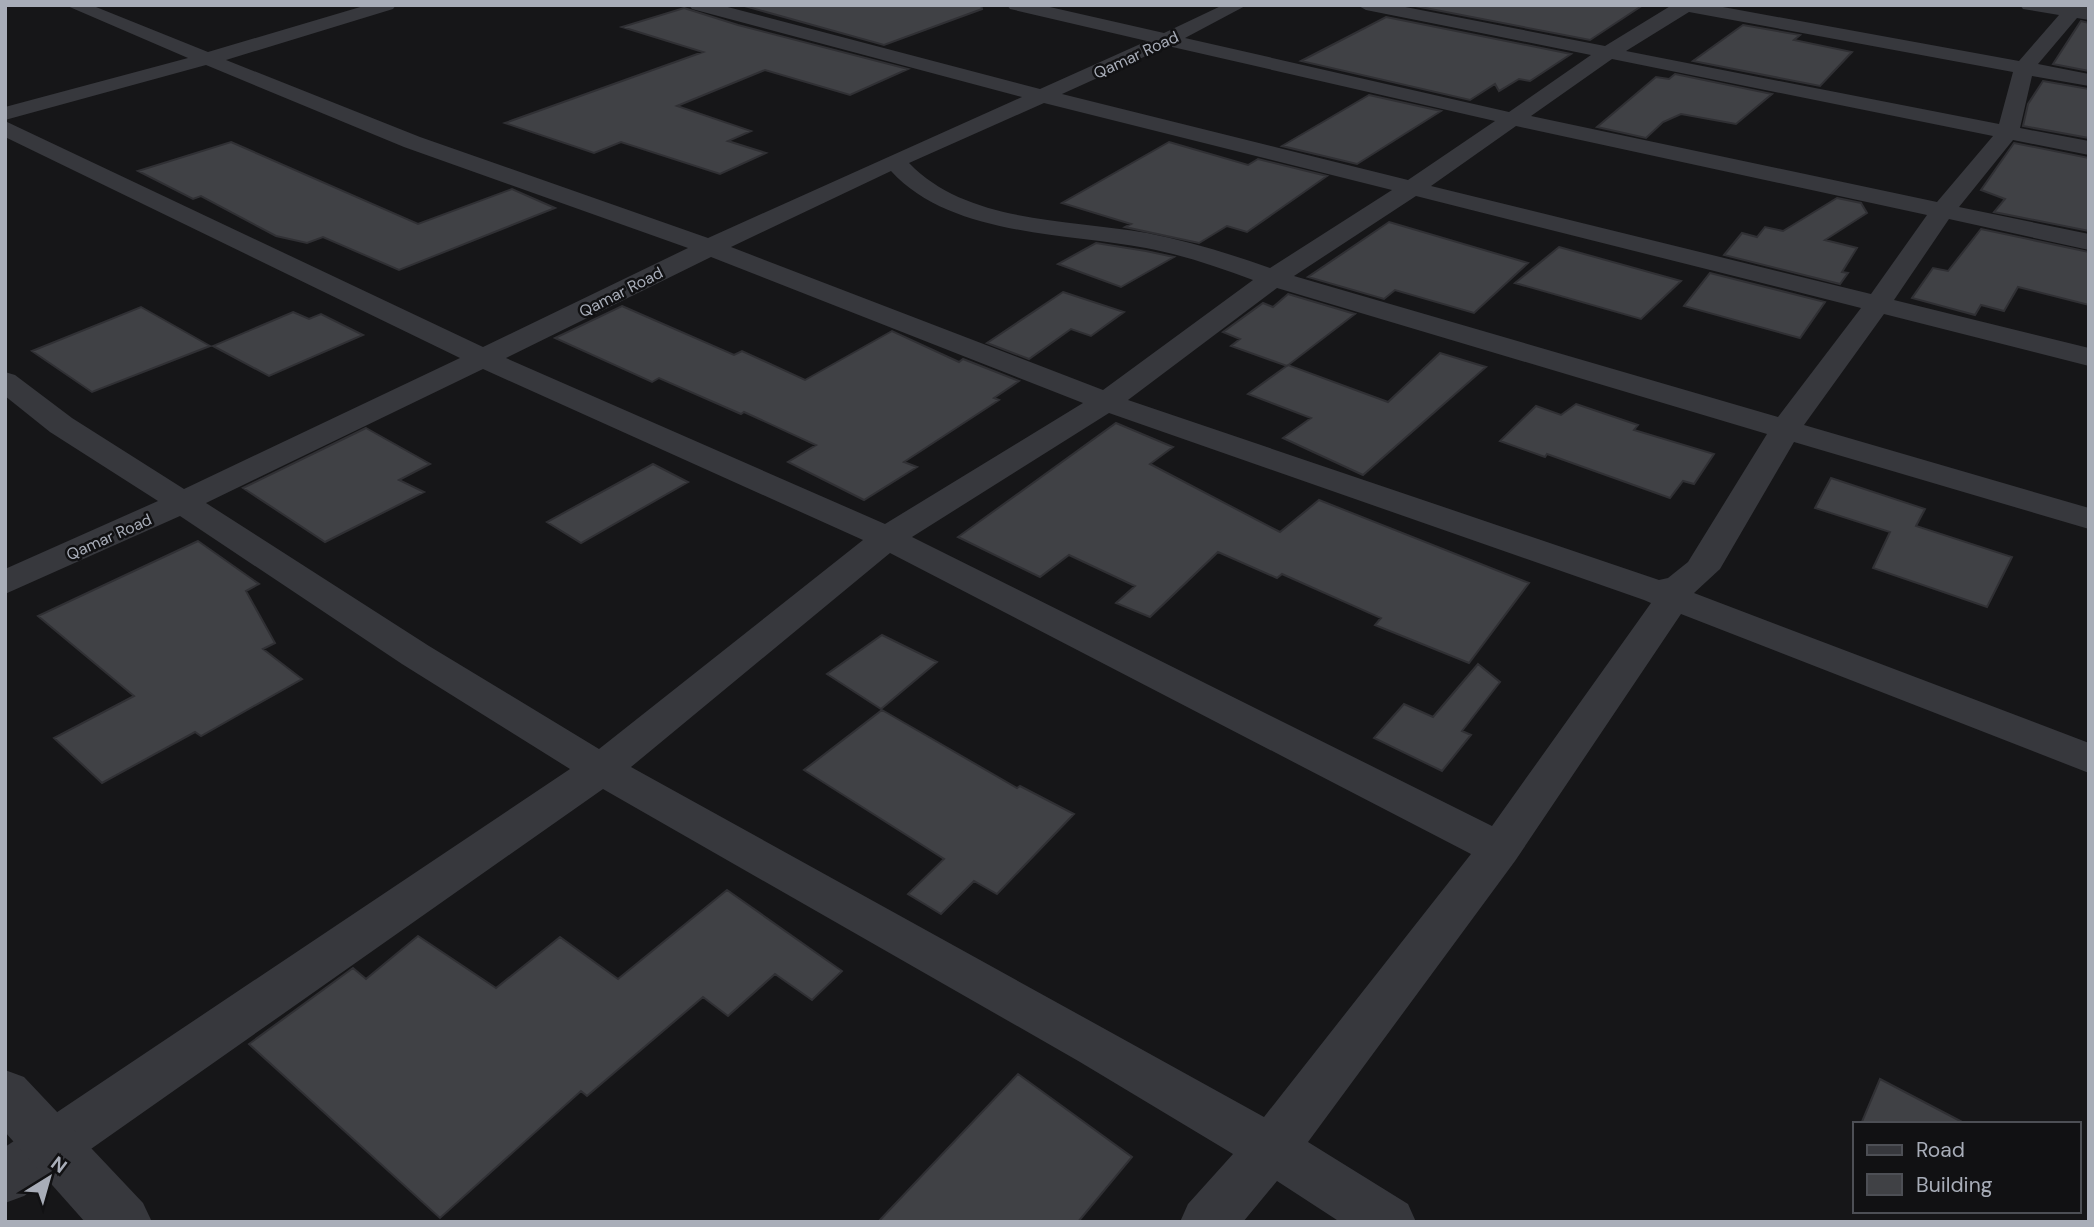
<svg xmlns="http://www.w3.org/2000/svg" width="2094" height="1227" font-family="'DM Sans',sans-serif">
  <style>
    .building { fill: #404145; stroke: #303034; stroke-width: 2 }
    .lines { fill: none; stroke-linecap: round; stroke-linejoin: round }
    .minor { fill: #37383d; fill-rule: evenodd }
    .tertiary { fill: #37383d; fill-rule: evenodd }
    .labels { text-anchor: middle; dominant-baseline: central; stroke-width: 5; stroke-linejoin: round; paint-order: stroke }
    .far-street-label { font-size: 16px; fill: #a8adb8; stroke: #111113 }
  </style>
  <rect width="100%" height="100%" fill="#161618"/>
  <path class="building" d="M741,5H981L982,9L884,45Z
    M1410,5H1643L1590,40Z
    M684,8L738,25L908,69L850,95L765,70L677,106L751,131L728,141L766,153L720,174L621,142L594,153L505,123L703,52L622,27Z
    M1386,17L1571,54L1530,81L1519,79L1499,91L1495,84L1470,100L1301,61Z
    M2081,21L2089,23V71L2053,64Z
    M1743,25L1800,35L1794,40L1852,52L1820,86L1693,61Z
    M1675,74L1772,94L1736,124L1681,114L1663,122L1646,138L1597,127L1656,77L1669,79Z
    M2043,81L2089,89V138L2023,126L2028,104Z
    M1369,95L1441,111L1357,164L1282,146Z
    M231,142L418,224L512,189L555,208L399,270L323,237L307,243L276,236L201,196L193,199L138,171Z
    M1169,142L1248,165L1258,159L1327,176L1247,232L1227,226L1199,243L1125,227L1131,224L1062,203Z
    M2014,143L2089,158V231L1994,212L2005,199L1981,190Z
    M1837,198L1861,203L1867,213L1825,240L1857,248L1842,272L1848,273L1840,284L1724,255L1742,233L1757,237L1765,227L1783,231Z
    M1389,222L1528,263L1474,313L1395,290L1384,299L1308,277Z
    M1981,229L2089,252V305L2018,287L2004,311L1981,305L1975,315L1912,298L1933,268L1948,271Z
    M1096,243L1146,251L1174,257L1121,287L1058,264Z
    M1559,247L1681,281L1641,319L1515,283Z
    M1710,273L1825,302L1800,338L1684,306Z
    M1063,292L1124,312L1091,336L1071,329L1029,359L987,343Z
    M1288,294L1355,314L1287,366L1231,346L1240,339L1223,332L1263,303L1273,307Z
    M622,306L734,355L742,351L805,380L892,331L959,362L963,359L1019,381L994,398L999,400L904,462L917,467L864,500L788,462L816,445L744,412L741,414L659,378L652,382L555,338Z
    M141,307L210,346L92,392L32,351Z
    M293,312L309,319L321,314L363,335L269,376L213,346Z
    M1440,353L1486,367L1363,475L1283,438L1311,418L1248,394L1288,365L1388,402Z
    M1576,404L1638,425L1634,430L1714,454L1694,484L1683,481L1670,498L1547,454L1545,457L1500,441L1536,406L1561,415Z
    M1116,423L1173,447L1150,464L1280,532L1319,500L1529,583L1469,663L1375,625L1381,618L1282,574L1277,578L1218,552L1150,617L1116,603L1135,586L1069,555L1040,577L958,537Z
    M366,428L430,464L399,480L424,492L325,542L243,488Z
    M653,464L688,482L581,543L547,522Z
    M1831,478L1925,509L1916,526L2012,557L1987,607L1873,568L1890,532L1815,508Z
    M198,541L259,584L246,591L275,643L263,649L302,679L201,736L195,732L102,783L54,738L134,696L38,616Z
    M882,635L937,662L881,709L827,674Z
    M1478,664L1500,682L1462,731L1471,735L1442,771L1374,738L1404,704L1433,717Z
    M882,710L1017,788L1020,786L1074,814L997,894L974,881L941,914L908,894L944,859L804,770Z
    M727,890L842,971L812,1000L775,974L728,1016L703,997L587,1096L581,1091L440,1218L249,1044L353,968L366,979L418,936L496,988L560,937L618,979Z
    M1018,1074L1132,1157L1078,1222H878Z
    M1880,1079L1966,1124H1861Z"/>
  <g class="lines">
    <path class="minor" d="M65,5H91L208,52L367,5H396L393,9L226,60L420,137L708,238L1022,97L692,9L689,5H720L1040,89L1147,41L1010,9L1007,5H1041L1164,33L1223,5H1247L1185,38L1509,112L1591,55L1366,10L1357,5H1395L1605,46L1672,5H1712L2019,61L2059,15L2023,9L2020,5H2087L2089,20L2077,18L2038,64L2089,74V86L2032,76L2020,128L2089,141V155L2013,140L1959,207L2089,234V250L1949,219L1894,300L2089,348V366L1884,314L1804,425L2089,508V529L1794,442L1720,569L1694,593L2089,743V773L1681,614L1515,861L1308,1142L1408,1204L1416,1222H1340L1277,1181L1243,1222H1180L1188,1204L1233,1154L1080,1062L603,789L24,1196L5,1203V1147L570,769L402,664L180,516L5,594V569L158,501L50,432L5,396V372L15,375L72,418L184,489L460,358L5,137V121L483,347L688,248L404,147L206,65L5,120V107L188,58ZM1689,12L2013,72L1999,124L1626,51ZM1168,46L1495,121L1408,180L1062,94ZM1612,59L1993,136L1937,202L1531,116ZM1044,103L1392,190L1270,268C1230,254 1189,241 1147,233C1069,219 968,224 909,163ZM1516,126L1927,215L1871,294L1431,186ZM891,171C950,236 1066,233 1146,248C1183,255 1218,267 1253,280L1103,390L731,247ZM1416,196L1861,308L1778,417L1294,276ZM711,257L1083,403L885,524L506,358ZM1277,288L1767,434L1688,562L1668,578L1659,580L1128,400ZM483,369L863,540L599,749L429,646L206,503ZM1109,413L1644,600L1651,603L1492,826L912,537ZM890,553L1471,854L1264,1117L631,767Z"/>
    <path class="tertiary" d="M5,1070L24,1077L143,1203L152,1222H85L5,1132Z"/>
  </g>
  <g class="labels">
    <g class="far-street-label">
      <text transform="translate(1136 55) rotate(-25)">Qamar Road</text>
      <text transform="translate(621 292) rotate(-27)">Qamar Road</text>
      <text transform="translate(109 537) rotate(-24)">Qamar Road</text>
    </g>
  </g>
  <rect width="2094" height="1227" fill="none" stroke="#a8adb8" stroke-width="14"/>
  <rect x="1853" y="1122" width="228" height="91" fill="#111113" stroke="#4d4f55" stroke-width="2"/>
  <rect x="1867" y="1145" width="35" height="10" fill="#37383d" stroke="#4d4f55" stroke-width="2"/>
  <text x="1916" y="1157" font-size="21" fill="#a8adb8">Road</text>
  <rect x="1867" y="1174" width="35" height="21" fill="#404145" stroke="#4d4f55" stroke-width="2"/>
  <text x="1916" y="1192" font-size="21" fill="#a8adb8">Building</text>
  <g transform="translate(49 1178) rotate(37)" stroke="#111113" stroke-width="5" paint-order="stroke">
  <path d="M0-5L12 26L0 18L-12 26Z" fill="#a8adb8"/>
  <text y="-10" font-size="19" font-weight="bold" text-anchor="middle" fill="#a8adb8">N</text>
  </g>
</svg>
